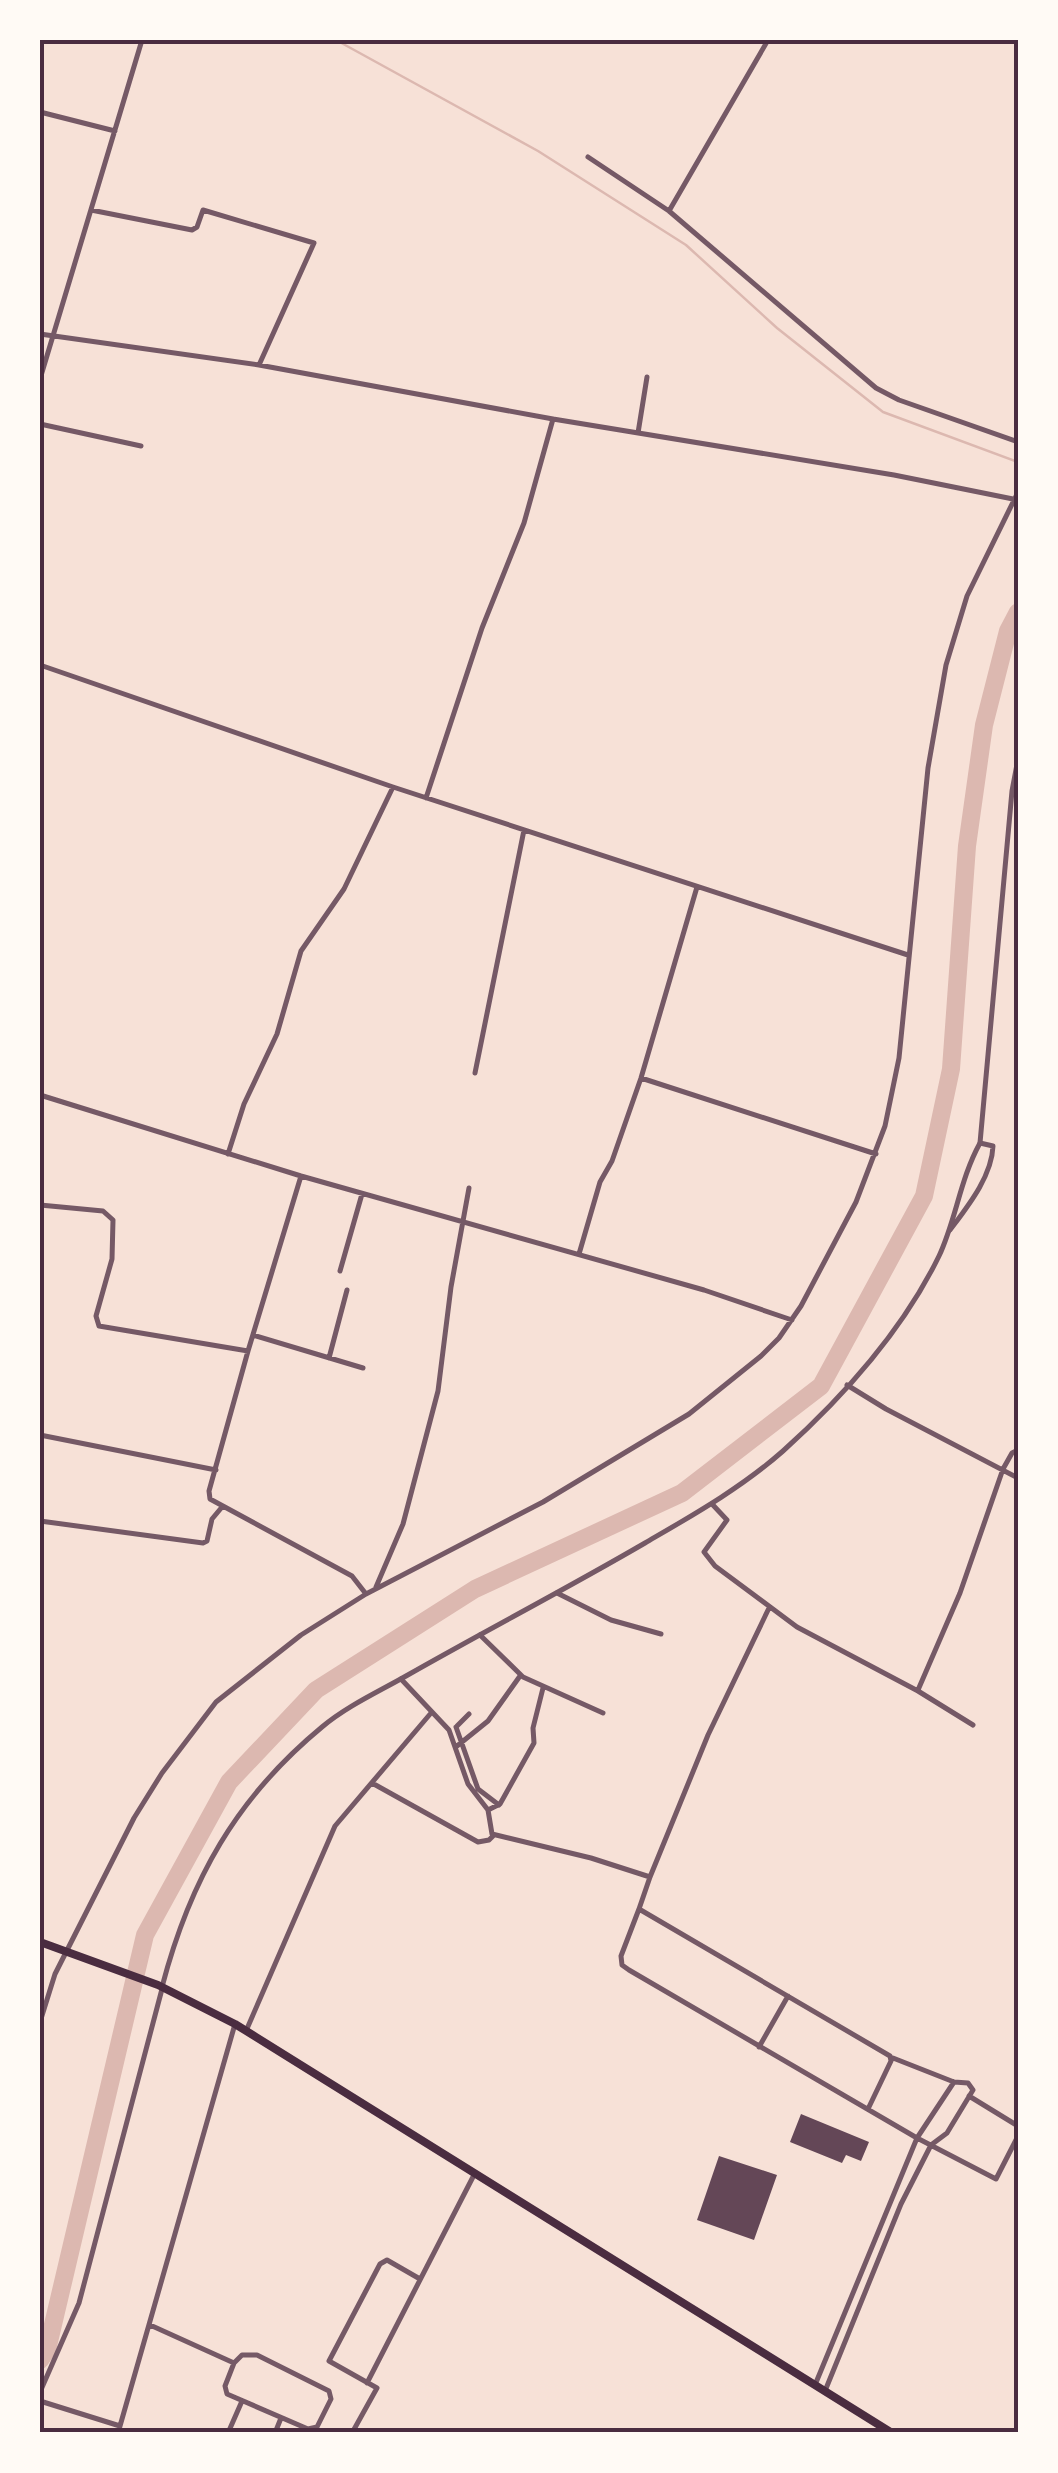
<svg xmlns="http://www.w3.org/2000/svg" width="1058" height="2473" font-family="'Varela Round',sans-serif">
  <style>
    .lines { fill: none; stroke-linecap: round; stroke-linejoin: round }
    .stream { stroke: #dcb8b0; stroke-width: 2.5 }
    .river { stroke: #dcb8b0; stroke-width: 18 }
    .building { fill: #644757 }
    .minor { stroke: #755966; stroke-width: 5 }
    .tertiary { stroke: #755966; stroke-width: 5 }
    .trunk { stroke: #4a2c40; stroke-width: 8 }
    .neatline { fill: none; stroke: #4a2c40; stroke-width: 4 }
  </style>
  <rect width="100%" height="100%" fill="#f7e1d7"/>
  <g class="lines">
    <path class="stream" d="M336,40L538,151L686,245L777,328L883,412L1018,462"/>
    <path class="river" d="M40,2360L47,2350L145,1935L229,1782L316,1690L475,1589L682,1493L821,1386L924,1196L951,1069L967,846L984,725L1008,631L1018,612"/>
  </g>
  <path class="building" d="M801,2114L869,2142L861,2161L846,2155L842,2163L790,2142Z
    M719,2156L777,2175L754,2240L697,2220Z"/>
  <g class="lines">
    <path class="minor" d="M40,112L115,131
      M588,157L669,211L876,388L899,400L1018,442
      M91,210L192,230L197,227L203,210L314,243L259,365
      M669,211L768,40
      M40,334L259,365L553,419L894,475L1013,499
      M40,379L142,40
      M40,424L141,446
      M638,433L647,377
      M40,665L393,787L908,955
      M426,798L482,628L524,523L553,419
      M475,1073L524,830
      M641,1078L876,1154
      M40,1095L301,1176L704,1290L792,1320
      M228,1154L244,1104L277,1034L301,951L344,889L393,787
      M40,1205L103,1211L113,1220L112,1259L96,1316L99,1326L248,1351L301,1176
      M950,1230C968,1206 992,1176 993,1146L980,1143
      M579,1254L600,1182L612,1161L641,1078L697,887
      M340,1271L362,1194
      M253,1335L363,1368
      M248,1351L209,1491L210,1499L352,1576L366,1594
      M329,1358L347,1290
      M847,1385L886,1409L1018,1478
      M40,1435L216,1470
      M712,1504L727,1520L704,1552L715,1566L797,1627L918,1691L973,1725
      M40,1521L203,1543L207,1541L212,1519L222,1507
      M376,1587L403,1524L438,1391L451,1287L469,1188
      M557,1593L611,1620L661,1634
      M480,1635L523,1677L603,1713
      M401,1679L449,1730L468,1784L488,1810L492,1834L591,1858L650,1877L639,1909L890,2056L891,2061L868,2109
      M918,1690L960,1593L1003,1469L1012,1453L1018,1450
      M457,1726L469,1714
      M456,1727L478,1789L499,1805
      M457,1746L488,1721L520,1676
      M372,1783L478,1842L489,1840L494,1835
      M488,1810L500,1804L534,1743L533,1728L543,1688
      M650,1877L708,1735L769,1608
      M639,1909L621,1956L622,1965L629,1970L917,2138L996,2179L1018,2136
      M40,2022L55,1974L134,1818L162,1773L216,1702L301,1635L366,1594L543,1502L689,1414L761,1356L779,1338L801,1306L856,1202L885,1126L899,1058L928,768L946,665L967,596L1018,492
      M246,2031L335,1826L431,1713
      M759,2047L788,1996
      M969,2096L1018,2126
      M150,2325L234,2363L242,2355H257L329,2391L331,2399L317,2427L308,2429L227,2394L225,2386L234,2363
      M367,2383L475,2173
      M815,2385L917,2138L954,2082
      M825,2391L901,2204L931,2145L947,2133L973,2090L968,2083L954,2082L893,2058
      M40,2392L79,2303L162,1989
      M40,2401L120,2426
      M118,2433L235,2024
      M228,2433L242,2401
      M275,2433L281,2418
      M352,2433L377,2388L329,2361L380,2264L387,2260L420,2279"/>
    <path class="tertiary" d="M162,1987C190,1880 236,1798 322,1727C347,1706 378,1692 406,1676C485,1631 566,1589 645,1543C693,1515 741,1488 783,1451C844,1396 903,1330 939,1256C956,1220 960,1179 980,1143L1012,791L1018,759"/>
    <path class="trunk" d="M40,1942L158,1985L235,2024L892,2433"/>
  </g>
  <rect width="1058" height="2473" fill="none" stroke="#fffaf5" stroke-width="85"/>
  <rect x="42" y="42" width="974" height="2388" class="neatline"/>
</svg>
